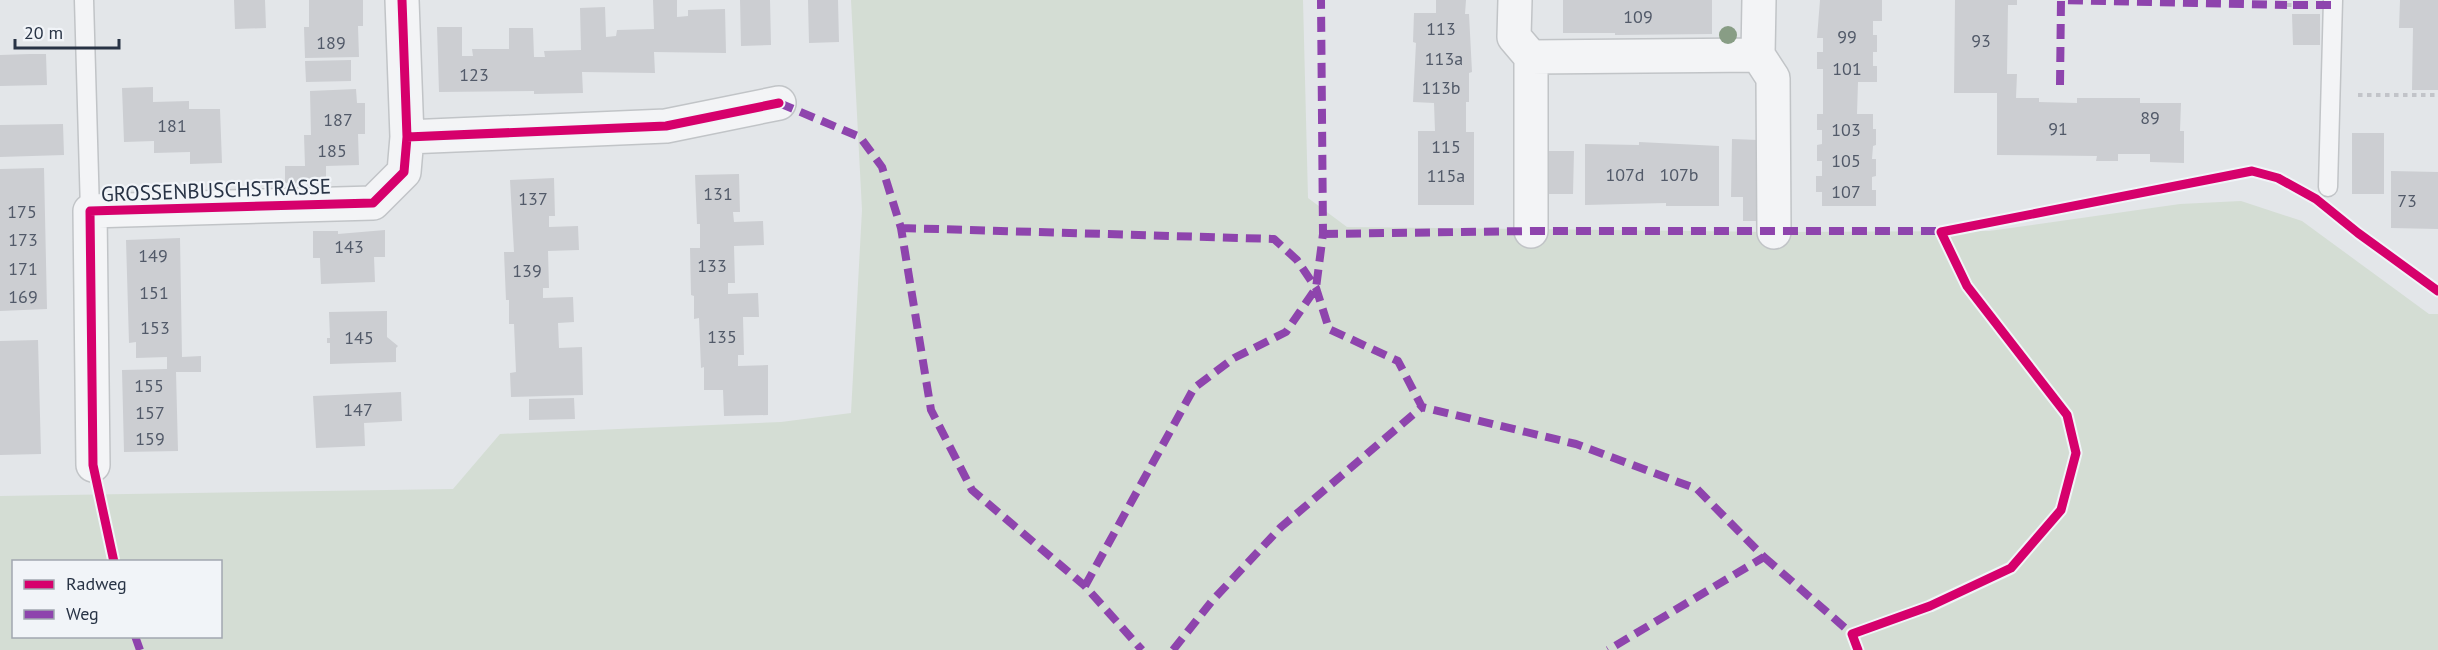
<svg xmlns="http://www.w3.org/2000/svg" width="2438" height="650" font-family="'PT Sans',sans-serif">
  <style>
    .green { fill: #d4ddd4; fill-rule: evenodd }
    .building { fill: #ccced2 }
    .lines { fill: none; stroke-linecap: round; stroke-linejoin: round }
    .service-casing { stroke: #c1c4c7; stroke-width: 21 }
    .minor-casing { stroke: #c1c4c7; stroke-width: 36 }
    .path { stroke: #c2c4c9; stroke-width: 4; stroke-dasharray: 4.5 4.5; stroke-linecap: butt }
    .service { stroke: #f3f4f6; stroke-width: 18 }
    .minor { stroke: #f3f4f6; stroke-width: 33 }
    .quiet { stroke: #8e44ad; stroke-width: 8; stroke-dasharray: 15 8; stroke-linecap: butt }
    .cycleway-casing { stroke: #f1f4f8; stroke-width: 13 }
    .cycleway { stroke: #d6006c; stroke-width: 9 }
    .tree { fill: #889d85 }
    .labels { text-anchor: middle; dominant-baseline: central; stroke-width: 4.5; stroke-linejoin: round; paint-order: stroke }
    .number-label { font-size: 18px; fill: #525a69 }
    .street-label { font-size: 21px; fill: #283345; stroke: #f1f4f8 }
  </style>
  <rect width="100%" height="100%" fill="#e3e6e9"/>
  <path class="green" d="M851,0H1303L1308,198L1347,227L1774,232L1989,231L2180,204L2241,201L2302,221L2429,314H2438V650H0V496L453,489L500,434L781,422L851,413L862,210ZM14,562H220V636H14Z"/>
  <path class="building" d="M234,0H265L266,28L235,29Z
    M309,0H363V26H358L359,57L305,58L304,27H309Z
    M653,0H677V17L688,16V10L725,9L726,53L654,52L655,73L582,72L583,93L534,94V91L439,92L437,27H462V56H473L472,49H509V28H533L534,57H545L544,51L581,50L580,8L605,7L606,37L616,36L617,30L654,29Z
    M740,0H770L771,45L741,46Z
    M808,0H838L839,42L809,43Z
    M1436,0H1466L1465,14H1469L1472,72L1469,73V102H1466V132H1474V205H1418V131H1435L1434,103L1413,102L1416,43L1413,42L1414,13H1436Z
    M1563,0H1712V34L1615,35V33H1563Z
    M1820,0H1882V21H1873V35H1877V52H1873V66H1877V82H1858L1857,114H1873V129H1876V145L1873,146L1872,159H1876V176L1872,177V190H1876V206H1822V192H1816V176H1822V161H1817V145L1822,144V130H1817V114H1823V69H1817V52H1823V38H1817Z
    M1955,0H2017V5H2008L2007,74H2017L2016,98H2039V102L2077,103V98H2140V103H2181L2180,131H2184V163L2150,162V154H2118V161H2096L2097,156L1997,155V93H1954Z
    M2400,0H2438V90H2412L2413,28H2399Z
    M2292,14H2320V45H2293Z
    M30,54H46L47,85L0,86V55Z
    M351,60V81L306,82L305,61Z
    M153,87V102L189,101V109H220L222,163L190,164V152L154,153V141L124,142L122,88Z
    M356,89L357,103H365V134H358L359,165L326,166V182L285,183V166H305L304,135H311L310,91Z
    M63,124L64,155L0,157V125Z
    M2352,133H2384V194H2352Z
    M1732,139L1759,140V221H1743V197H1731Z
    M1639,142L1719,146V206H1666V203L1585,205V144L1639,145Z
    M1545,151H1574L1573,194H1544Z
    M44,168L47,309L0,311V169Z
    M2391,171L2438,172V229L2391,228Z
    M739,174L740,212H733L734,222L763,221L764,245L734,246L735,283H728V294L758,293L759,317H743L744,355H738V366L768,365V415L724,416L723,390H704V367L701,368L699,318L694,319V296L691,295L690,248H700V224H697L695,175Z
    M554,178L555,216H549V227L578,226L579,250L548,251L549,288H543V298L573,297L574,322L558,323L559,348L582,347L583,395L511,397L510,373L516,372L514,324H509V300H506L504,252H514L510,180Z
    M385,230V257H374L375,282L321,284L320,258H313V231H338V234Z
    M180,238L182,357L201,356V372H176L178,451L124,452L122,370L167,369V357L136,358V342L129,343L126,240Z
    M387,311V337L398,346L396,348V362L330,364V343H327V338H330L329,312Z
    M38,340L41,454L0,455V341Z
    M401,392L402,421L364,423L365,446L316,448L313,396Z
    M574,398L575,419L529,420V399Z"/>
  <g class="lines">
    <defs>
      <path id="service" d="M84,0L90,211
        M2328,187L2333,0"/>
      <path id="minor" d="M1515,0L1514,37L1531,57V231
        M1759,0L1758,55L1773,78L1774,232
        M1531,57L1758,55
        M407,137L666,126L779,103
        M93,465L90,211L373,203L404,172L407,137L402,0"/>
    </defs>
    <use href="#service" class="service-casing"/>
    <use href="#minor" class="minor-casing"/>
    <path class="path" d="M2287,5H2293
      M2358,95H2438"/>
    <use href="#service" class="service"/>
    <use href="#minor" class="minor"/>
    <path class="quiet" d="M2293,5H2333
      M2060,85L2061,0L2287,5
      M779,103L860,137L882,167L901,228L931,410L972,490L1085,586L1142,650
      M901,228L1274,239L1297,260L1316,288L1329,329L1398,361L1422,407L1576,444L1697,489L1764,557L1608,650
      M1323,234L1531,231H1944
      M1764,557L1852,634
      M1085,586L1194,388L1234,358L1286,332L1316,288L1323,234L1321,0
      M135,636L140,650
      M1173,650L1212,601L1281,527L1422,407"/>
    <defs>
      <path id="cycleway" d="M407,137L666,126L779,103
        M114,562L93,465L90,211L373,203L404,172L407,137L402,0
        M1858,650L1852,634L1930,606L2011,568L2061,510L2076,453L2067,415L1967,286L1941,232L2252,171L2278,178L2316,199L2358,233L2438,291"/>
    </defs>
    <use href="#cycleway" class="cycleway-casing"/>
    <use href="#cycleway" class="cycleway"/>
  </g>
  <circle class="tree" cx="1728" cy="35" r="9"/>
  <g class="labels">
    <g class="number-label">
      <text x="1638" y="16">109</text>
      <text x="1441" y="28">113</text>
      <text x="1847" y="36">99</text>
      <text x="1981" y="40">93</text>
      <text x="331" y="42">189</text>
      <text x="1444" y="58">113a</text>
      <text x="1847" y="68">101</text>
      <text x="474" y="74">123</text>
      <text x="1441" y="87">113b</text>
      <text x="2150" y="117">89</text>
      <text x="338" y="119">187</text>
      <text x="172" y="125">181</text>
      <text x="2058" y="128">91</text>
      <text x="1846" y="129">103</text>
      <text x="1446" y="146">115</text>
      <text x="332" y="150">185</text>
      <text x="1846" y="160">105</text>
      <text x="1625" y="174">107d</text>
      <text x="1679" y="174">107b</text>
      <text x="1446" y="175">115a</text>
      <text x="1846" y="191">107</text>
      <text x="718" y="193">131</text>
      <text x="533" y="198">137</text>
      <text x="2407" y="200">73</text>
      <text x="22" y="211">175</text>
      <text x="23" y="239">173</text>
      <text x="349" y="246">143</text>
      <text x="153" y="255">149</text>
      <text x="712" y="265">133</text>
      <text x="23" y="268">171</text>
      <text x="527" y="270">139</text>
      <text x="154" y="292">151</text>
      <text x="23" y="296">169</text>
      <text x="155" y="327">153</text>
      <text x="722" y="336">135</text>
      <text x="359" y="337">145</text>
      <text x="149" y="385">155</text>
      <text x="358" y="409">147</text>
      <text x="150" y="412">157</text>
      <text x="150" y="438">159</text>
    </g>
    <g class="street-label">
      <text transform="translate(216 190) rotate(-2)">GROSSENBUSCHSTRASSE</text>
    </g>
  </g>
  <rect x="12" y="560" width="210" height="78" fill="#f1f4f8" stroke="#a1a7b0" stroke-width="1.5"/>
  <rect x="24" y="580" width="30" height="9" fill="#d6006c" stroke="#a1a7b0" stroke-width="1.5"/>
  <text x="66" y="590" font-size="18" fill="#283345">Radweg</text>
  <rect x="24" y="610" width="30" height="9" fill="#8e44ad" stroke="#a1a7b0" stroke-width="1.5"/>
  <text x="66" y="620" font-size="18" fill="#283345">Weg</text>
  <path d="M15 39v9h104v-9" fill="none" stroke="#283345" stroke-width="3"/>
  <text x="24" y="39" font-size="18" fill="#283345" stroke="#f1f4f8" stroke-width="4.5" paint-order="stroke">20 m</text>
</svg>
